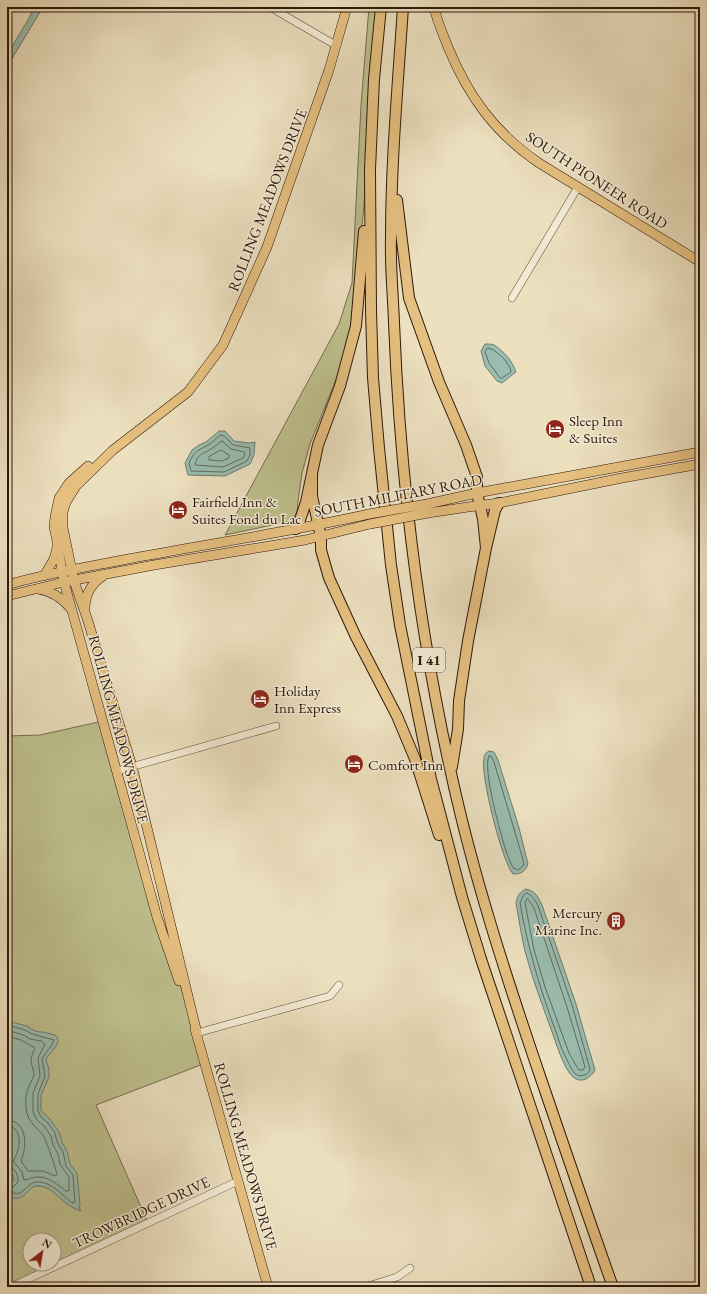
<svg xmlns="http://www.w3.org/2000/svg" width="707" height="1294" font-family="'EB Garamond',serif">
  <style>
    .green { fill: #bec08e; stroke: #766c4d; fill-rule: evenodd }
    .water { fill: #99bdb0; stroke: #6e7b6e }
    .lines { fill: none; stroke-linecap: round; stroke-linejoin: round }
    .shore { stroke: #636a5e; stroke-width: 1 }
    .minor-casing { stroke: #5d4a39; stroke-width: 8 }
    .major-casing { stroke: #2d180c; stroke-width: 10 }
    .highway-casing { stroke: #2d180c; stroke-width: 12 }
    .minor { stroke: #f3ebd5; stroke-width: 7 }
    .major { stroke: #e6c080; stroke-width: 9 }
    .highway { stroke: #e6c080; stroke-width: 10 }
    .major-bridge-casing { stroke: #2d180c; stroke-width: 10; stroke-linecap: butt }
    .major-bridge { stroke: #e6c080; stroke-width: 9 }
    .labels { text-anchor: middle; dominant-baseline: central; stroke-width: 3; stroke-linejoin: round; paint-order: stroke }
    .shield { fill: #f3ebd5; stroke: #685748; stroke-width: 1 }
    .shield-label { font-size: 14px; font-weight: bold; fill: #2d180c }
    .street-label { font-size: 15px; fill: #2d180c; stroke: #f3ebd5 }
    .poi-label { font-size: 15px; fill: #2d180c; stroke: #f3ebd5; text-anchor: start }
  </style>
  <rect width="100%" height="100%" fill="#ece0bf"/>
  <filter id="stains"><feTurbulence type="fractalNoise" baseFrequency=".005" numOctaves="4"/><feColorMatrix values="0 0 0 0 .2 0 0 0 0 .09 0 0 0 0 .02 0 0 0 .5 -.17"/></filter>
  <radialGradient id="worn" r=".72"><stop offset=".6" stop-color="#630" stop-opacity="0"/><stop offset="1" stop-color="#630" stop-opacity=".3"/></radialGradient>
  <path class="green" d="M369,7H378L372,51L364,206L352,322L339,372L310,444L302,473L298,501L297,512L294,518L287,522L225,535L339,324L352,283L361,105Z
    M103,721L157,917L197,1033L206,1063L96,1105L148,1223L11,1287H7V736L40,735ZM30,1240H54V1264H30Z"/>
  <path class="water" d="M34,7H43L7,67V55L28,20Z
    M485,344C488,344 492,344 494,345C504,351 513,362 516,372L502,383L497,381L485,366L481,351Z
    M219,431H225L234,441L249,443L255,442L254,455L250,464L225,476L188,475L185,463L192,450L199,445L206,442Z
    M489,751L494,752L498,760L519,828L528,864C525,872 521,874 513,874C502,862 480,774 484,758C484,754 486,753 489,751Z
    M526,889C536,892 537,895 542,905L576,1004L595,1070C591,1078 581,1084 573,1077C563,1068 556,1042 551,1029C542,1004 532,978 525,951C521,935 519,919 516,903C517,896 520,892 526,889Z
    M7,1021L27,1026L33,1030L39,1032H43L55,1035C64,1043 49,1052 46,1060L49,1069V1077L41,1095V1110L44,1114L50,1119L57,1129L60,1134L62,1142L67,1151L70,1164L77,1173L80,1205L79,1207L81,1211C78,1210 73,1208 70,1206C60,1200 52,1187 39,1186C30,1185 28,1194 21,1197C14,1201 7,1195 7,1187L14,1180C13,1173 7,1169 7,1162C7,1152 14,1142 7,1133Z"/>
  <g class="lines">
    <path class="shore" d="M488,348C496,349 511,364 511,372L502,378H500L489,363L485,352Z
      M221,435L224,436L233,445L250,448V455L247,461L224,472L191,471L189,463C195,450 196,452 208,445C212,443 216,438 221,435Z
      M222,441L231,449L244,452L245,454L243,458L223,467L195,465C196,455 203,454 211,449C215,447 218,443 222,441Z
      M221,450L229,455V458L222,461L209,460V457Z
      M489,756H491L494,762L522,856L524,864L522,867L518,870L513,868C511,863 508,857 506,851C501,835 482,768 489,756Z
      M527,893C533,896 535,900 538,906L572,1005L590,1069C589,1072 588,1074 584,1075C574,1079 570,1065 566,1058C560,1047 557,1033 552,1021C538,982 527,944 520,903L523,896Z
      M528,899L534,908L567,1007L585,1067L583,1070H579L577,1067L569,1053L545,987L534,950L525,903L526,900Z
      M7,1025L25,1030L32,1034L54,1040L52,1045L47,1051L42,1059L45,1076L38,1094V1111L41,1117L47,1122L54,1131L58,1144L63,1152L66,1166L73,1175L75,1202L72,1203C63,1195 50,1181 37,1182C27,1182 23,1197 13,1193L11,1189L18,1182C19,1175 14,1167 7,1166
      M7,1030L23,1035L30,1039L41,1041L45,1044L38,1058L40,1076L33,1093V1112L37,1120L44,1126L51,1136L53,1145L58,1154L60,1164L69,1177V1191H66C58,1185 48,1176 37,1177C32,1177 28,1180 24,1180L22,1172L13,1161C19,1152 23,1137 14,1128L7,1126
      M7,1036L21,1040L35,1048C33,1052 31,1057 31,1062C32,1067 34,1070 34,1075C33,1079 29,1084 28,1089C25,1096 25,1109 28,1116C31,1124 38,1129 43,1135C46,1139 57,1172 57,1175L55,1176L43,1171H28L21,1161C27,1147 28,1121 7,1120"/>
    <defs>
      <path id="minor" d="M270,7L337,46
        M512,298L578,187
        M117,771L276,726
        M197,1033L330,996L339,985
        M11,1287L238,1181
        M365,1287L397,1277L410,1268"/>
      <path id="major" d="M434,7C437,21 443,34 448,47C468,96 495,133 539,163L700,262
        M88,466L69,483L59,498L55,517L54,527L56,536L64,582L138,848L157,917L179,981
        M427,504L477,493L700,452
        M428,513L468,507L499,503L622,478L700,464
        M44,576L54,559L57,548
        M7,585C47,573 87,567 128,559C208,544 289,532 369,514
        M38,589C52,591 63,599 71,609
        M7,596L64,582L154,565L305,540L370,524
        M85,607C86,593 91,584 103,576
        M195,1029L268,1287
        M197,1033L132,766L87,618L74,581L63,528V512L66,502L76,486L113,450L188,392L223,345L267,247L329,70L347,7"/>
      <path id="highway" d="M381,7L374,79L370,169L371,311L373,378L379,448L391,565L400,625L431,779L462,897L481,959L591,1287
        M403,7C398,84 391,160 391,237C390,265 393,294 394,323C400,474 418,625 451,773C473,875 506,976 540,1076C564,1146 588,1217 613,1287
        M397,200L409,298L439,382L466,445L477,477V493L483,519L486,548
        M312,473V496L321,537V550L329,578L356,637L397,716L415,759L439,835
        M296,529L300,520L306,502L318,445L340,386L356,326L364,231
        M452,767L458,729L459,701L468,641L486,548L495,510L499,503"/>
    </defs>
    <use href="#minor" class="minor-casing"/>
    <use href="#major" class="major-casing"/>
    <use href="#highway" class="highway-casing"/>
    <use href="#minor" class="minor"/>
    <use href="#major" class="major"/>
    <use href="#highway" class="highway"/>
    <defs>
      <path id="major-bridge" d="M369,514L427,504
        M370,524L428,513"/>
    </defs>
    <use href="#major-bridge" class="major-bridge-casing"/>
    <use href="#major-bridge" class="major-bridge"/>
  </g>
  <defs>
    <symbol id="hotel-disc" viewBox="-11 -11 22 22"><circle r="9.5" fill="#8f2418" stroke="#f3ebd5"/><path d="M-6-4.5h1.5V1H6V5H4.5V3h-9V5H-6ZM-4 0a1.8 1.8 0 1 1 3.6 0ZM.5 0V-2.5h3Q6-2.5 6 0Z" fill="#fff"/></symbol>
    <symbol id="building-disc" viewBox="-11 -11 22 22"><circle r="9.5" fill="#8f2418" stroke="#f3ebd5"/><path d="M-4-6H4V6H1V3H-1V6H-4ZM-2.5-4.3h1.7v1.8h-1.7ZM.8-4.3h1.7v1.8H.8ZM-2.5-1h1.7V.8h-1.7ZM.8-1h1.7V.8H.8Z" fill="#fff"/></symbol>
  </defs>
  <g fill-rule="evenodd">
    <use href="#hotel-disc" x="544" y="418" width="22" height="22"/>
    <use href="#hotel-disc" x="167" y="499" width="22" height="22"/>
    <use href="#hotel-disc" x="249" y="688" width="22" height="22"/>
    <use href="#hotel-disc" x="343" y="753" width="22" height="22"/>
    <use href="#building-disc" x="605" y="910" width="22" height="22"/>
  </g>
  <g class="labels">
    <rect class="shield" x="413" y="648" width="32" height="24" rx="3"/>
    <g class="shield-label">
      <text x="429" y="660">I 41</text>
    </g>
    <g class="street-label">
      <text transform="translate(597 180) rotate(33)">SOUTH PIONEER ROAD</text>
      <text transform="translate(267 200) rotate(-69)">ROLLING MEADOWS DRIVE</text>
      <text transform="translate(398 495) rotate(-11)">SOUTH MILITARY ROAD</text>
      <text transform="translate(119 729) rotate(75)">ROLLING MEADOWS DRIVE</text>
      <text transform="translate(246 1156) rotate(74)">ROLLING MEADOWS DRIVE</text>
      <text transform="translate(141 1212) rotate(-25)">TROWBRIDGE DRIVE</text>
    </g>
    <g class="poi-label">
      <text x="569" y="420">Sleep Inn<tspan x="569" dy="17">&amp; Suites</tspan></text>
      <text x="192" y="501">Fairfield Inn &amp;<tspan x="192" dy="17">Suites Fond du Lac</tspan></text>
      <text x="274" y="690">Holiday<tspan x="274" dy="17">Inn Express</tspan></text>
      <text x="368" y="764">Comfort Inn</text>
      <text x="602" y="912" text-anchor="end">Mercury<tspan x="602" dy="17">Marine Inc.</tspan></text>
    </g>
  </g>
  <rect width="707" height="1294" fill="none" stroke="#ece0bf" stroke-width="24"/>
  <rect x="8" y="8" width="691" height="1278" fill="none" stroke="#2d180c" stroke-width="2"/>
  <rect x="12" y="12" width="683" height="1270" fill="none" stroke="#2d180c"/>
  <g transform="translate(42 1252) rotate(31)"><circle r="19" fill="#f3ebd5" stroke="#a49785"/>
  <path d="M0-3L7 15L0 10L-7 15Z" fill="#8f2418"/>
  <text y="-6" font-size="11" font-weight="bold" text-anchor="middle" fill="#2d180c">N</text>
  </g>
  <rect width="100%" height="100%" filter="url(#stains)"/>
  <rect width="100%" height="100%" fill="url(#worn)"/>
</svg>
